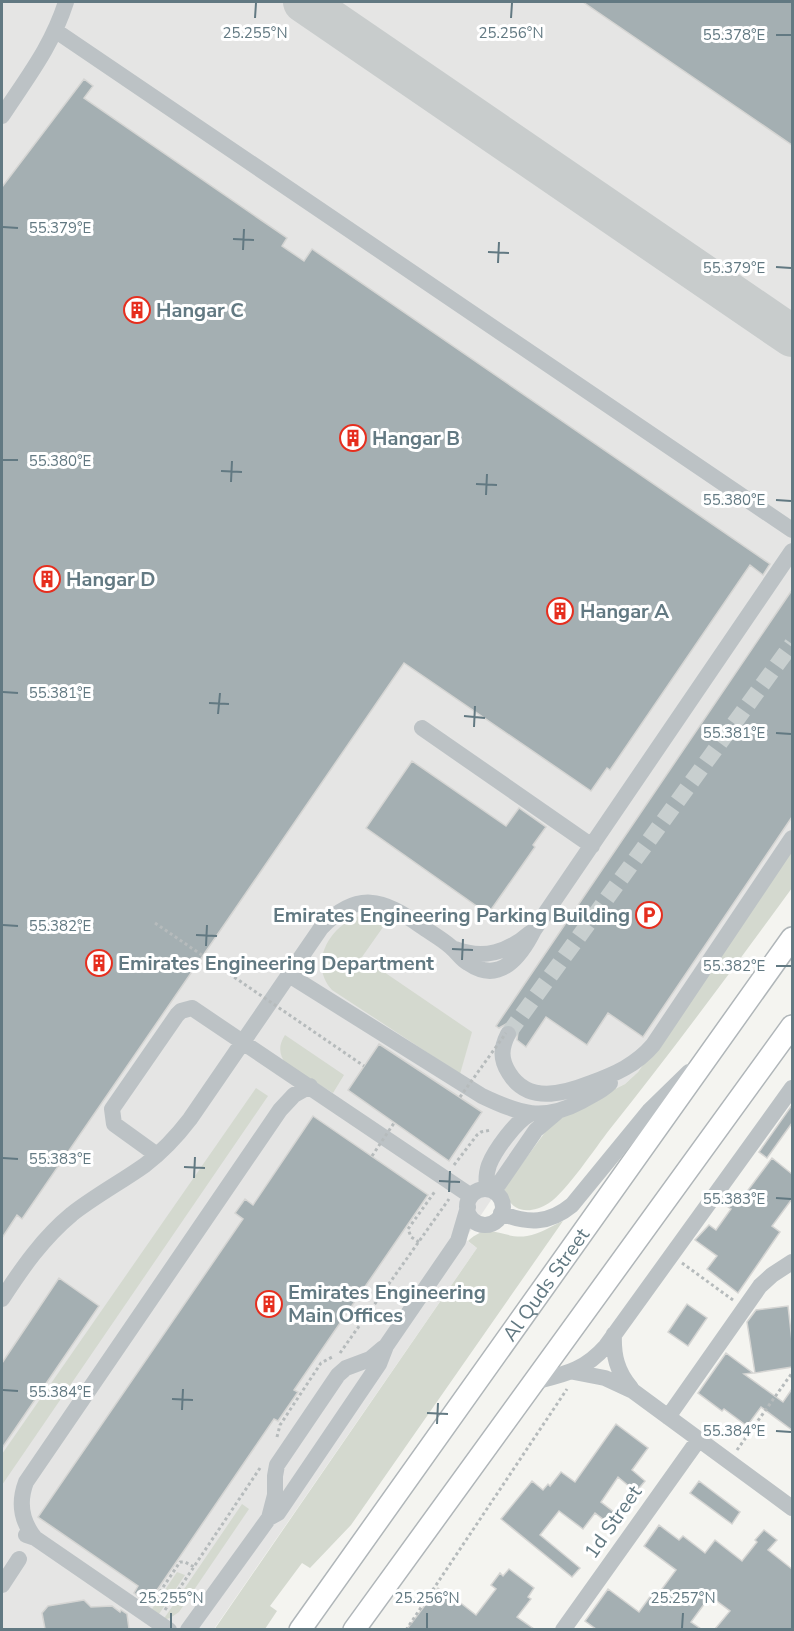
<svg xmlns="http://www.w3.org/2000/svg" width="794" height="1631" font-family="'Nunito Sans',sans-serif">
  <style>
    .built { fill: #e5e5e4 }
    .green { fill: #d4d9cf }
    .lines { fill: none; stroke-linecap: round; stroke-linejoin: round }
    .taxiway { stroke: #c8cccc; stroke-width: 42 }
    .building { fill: #a4afb2; stroke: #d5d5d3; stroke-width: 1.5 }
    .minor-tunnel { stroke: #c8cfcf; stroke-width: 16; stroke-dasharray: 16 8; stroke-linecap: butt }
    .major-casing { stroke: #b0b6b9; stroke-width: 24 }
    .path { stroke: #b6bbbc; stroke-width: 3; stroke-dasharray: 3 3; stroke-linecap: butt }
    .minor { stroke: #bcc2c5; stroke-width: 16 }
    .major { stroke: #fff; stroke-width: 21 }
    .path-bridge { stroke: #b6bbbc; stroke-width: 3; stroke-dasharray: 3 3; stroke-linecap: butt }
    .ticks { fill: none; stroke: #627982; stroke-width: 2 }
    .labels { text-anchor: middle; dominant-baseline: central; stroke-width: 6; stroke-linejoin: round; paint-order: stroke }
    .poi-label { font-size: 20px; font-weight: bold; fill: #627982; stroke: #fff; text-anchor: start }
    .street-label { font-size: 20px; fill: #627982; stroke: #fff }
    .ticks-label { font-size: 15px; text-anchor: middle; fill: #627982; stroke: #fff; stroke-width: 6; stroke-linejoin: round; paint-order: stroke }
  </style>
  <rect width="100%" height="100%" fill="#f4f4f0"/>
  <path class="built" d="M2,2H792V849L638,1072L625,1084L554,1120L507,1176L465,1239L477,1248L214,1629L2,1630Z"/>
  <path class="green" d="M792,849V888C733,969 673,1050 610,1129C595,1148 567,1191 549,1203C528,1216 509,1212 504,1188L554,1120L625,1084L638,1072Z
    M363,915H371L388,920L362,957L472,1032L460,1074L332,990C307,963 331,923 363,915Z
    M285,1035L344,1075L333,1093L286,1064C279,1054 278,1046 285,1035Z
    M256,1088L268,1096L2,1485V1454Z
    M563,1221L351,1525L310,1568L302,1563L270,1606L277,1611L265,1629L214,1630L477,1248L468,1241C490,1220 503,1240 527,1236C540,1234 551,1226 563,1221Z
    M242,1504L249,1509L179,1612L170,1618L163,1620Z
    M177,1572L185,1575L159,1614L152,1609Z"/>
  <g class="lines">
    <path class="taxiway" d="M304,2L792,336"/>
  </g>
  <path class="building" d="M583,2H792V145Z
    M84,79L93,86L84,98L287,238L282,246L304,261L312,249L770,564L763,575L750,565L610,770L607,768L591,791L404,663L22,1219L17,1215L2,1238V187Z
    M792,590V817L643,1037L608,1013L587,1045L546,1017L526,1047L517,1040L518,1032L513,1025L506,1024L499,1028L496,1026Z
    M412,761L506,826L519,808L546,827L533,845L535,847L488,914L366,828Z
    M379,1044L482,1112L449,1161L348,1090Z
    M792,1105V1123L767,1158L759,1152Z
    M313,1116L428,1195L294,1390L298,1392L278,1421L274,1419L153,1596L148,1593L144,1600L134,1593L138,1586L38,1517L243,1219L235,1213L245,1199L253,1205Z
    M772,1158L792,1174V1199L772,1226L780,1232L738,1293L707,1269L717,1256L695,1240L709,1225L716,1230L731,1209L722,1203L729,1193L740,1201Z
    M59,1278L99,1306L2,1448V1363Z
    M687,1304L707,1318L688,1346L668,1332Z
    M788,1306L792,1341V1367L755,1373L747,1322L756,1310Z
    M726,1353L753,1373L744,1374L783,1402L792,1389V1430L761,1407L747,1426L724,1409L722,1411L698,1393Z
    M616,1424L648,1448L632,1470L645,1481L636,1492L618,1477L601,1502L619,1516L612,1526L595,1513L583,1529L559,1511L540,1535L580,1568L572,1577L501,1519L532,1481L543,1490L548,1484L550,1486L561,1472L575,1482Z
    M699,1481L740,1512L732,1524L690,1493Z
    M659,1525L679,1540L683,1536L705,1553L715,1540L742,1561L757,1542L755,1540L764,1530L777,1540L768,1550L792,1569V1629H715L730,1611L710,1596L691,1622L701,1629H596L585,1621L608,1589L639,1612L652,1594L656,1597L676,1570L644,1546Z
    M509,1569L534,1588L528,1597L531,1599L517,1617L534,1629H407L438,1588L451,1600L453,1597L476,1615L496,1589L491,1585L500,1573L503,1576Z
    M84,1600L91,1607L112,1606L120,1612L121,1610L127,1614L129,1629H45L42,1613L48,1606Z"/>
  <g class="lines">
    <path class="minor-tunnel" d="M508,1034L792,644"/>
    <defs>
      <g id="major">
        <path id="s1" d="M300,1630L792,938"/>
        <path d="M354,1630L792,1026"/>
      </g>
    </defs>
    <use href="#major" class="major-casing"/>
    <path class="path" d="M454,1165L477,1135L481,1132L491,1130
      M419,1242L411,1237L408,1229L436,1190
      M682,1263L733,1300
      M340,1353L449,1199
      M277,1437L280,1425L321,1363L334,1356
      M737,1450L792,1373
      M153,1602L180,1562H185L194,1567
      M165,1610L260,1468
      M406,1630L567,1389"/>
    <path class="minor" d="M56,31L792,530
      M2,116C28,76 51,48 66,2
      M422,728L592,846
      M455,949C484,960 508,952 530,933
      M289,975L482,1096C520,1114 543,1122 582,1101C592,1095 602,1091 610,1083
      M508,1034C501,1048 500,1059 509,1073C528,1104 563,1094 591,1083C615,1074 636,1065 653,1045L792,838
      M157,1155L114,1124L112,1109L177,1015L181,1011L192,1008L471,1196
      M487,1189C486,1180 486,1173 489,1165C495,1150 516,1121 530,1114
      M467 1207a18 18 0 1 1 36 0a18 18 0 1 1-36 0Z
      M494,1191L536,1130L556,1113
      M501,1213C528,1224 549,1224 572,1205L649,1111L689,1072
      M2,1299C22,1268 43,1238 72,1214C95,1196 121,1182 145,1165C162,1152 177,1136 190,1119L321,928C357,890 383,899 421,926C431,933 442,939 451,947C457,952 461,959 468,963C500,985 521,956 534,930L792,551
      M614,1334C613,1355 617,1372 631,1388
      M574,1372L605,1378L633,1391L792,1508
      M534,1382C565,1374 584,1371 606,1346L792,1088
      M668,1417L760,1286L772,1275L792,1262
      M269,1518L278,1513L379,1364L386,1346L458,1241L468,1207
      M26,1535L35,1538L169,1630
      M35,1538C21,1521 18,1503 26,1482L280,1110L294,1095L310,1086
      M2,1585L19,1559
      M188,1630L269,1518L275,1495V1476L277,1465L338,1375L346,1368L370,1359L383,1348
      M563,1630L699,1439"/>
    <use href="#major" class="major"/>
    <path class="path-bridge" d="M155,923L364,1066
      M460,1097L506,1033
      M372,1156L394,1123"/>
  </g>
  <path class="ticks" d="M255,18L256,3M511,18L512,3M776,35H791M3,227L18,228M233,239L254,240M243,250L244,229M488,252L509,253M498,263L499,242M776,267L791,268M3,460H18M221,471L242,472M231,482L232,461M476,484L497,485M486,495L487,474M776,500L791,501M3,692L18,693M209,703L229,704M218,714L220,693M464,716L485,718M474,727L475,706M776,733L791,734M3,925L18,926M196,935L217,936M206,946L207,925M452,949L473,950M462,960L463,939M776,966H791M3,1158L18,1159M184,1167L205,1168M194,1178L195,1157M439,1181L460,1182M449,1192L450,1171M776,1198L791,1199M3,1390L18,1391M172,1399L193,1400M182,1410L183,1389M427,1413L448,1414M437,1424L438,1403M776,1431L791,1432M171,1628V1613M427,1628V1613M682,1628L683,1613"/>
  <defs>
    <symbol id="building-ring" viewBox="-11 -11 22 22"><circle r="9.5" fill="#fff" stroke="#e62e1e" stroke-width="1.5"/><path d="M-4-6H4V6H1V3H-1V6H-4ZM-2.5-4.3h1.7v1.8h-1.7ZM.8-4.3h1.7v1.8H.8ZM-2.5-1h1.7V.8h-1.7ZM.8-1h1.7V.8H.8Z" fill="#e62e1e"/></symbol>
    <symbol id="parking-ring" viewBox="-11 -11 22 22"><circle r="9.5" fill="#fff" stroke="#e62e1e" stroke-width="1.5"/><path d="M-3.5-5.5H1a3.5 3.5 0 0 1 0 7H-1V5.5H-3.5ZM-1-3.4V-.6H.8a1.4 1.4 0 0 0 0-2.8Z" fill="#e62e1e"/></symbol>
  </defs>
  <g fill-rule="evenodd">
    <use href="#building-ring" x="122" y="295" width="30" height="30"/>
    <use href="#building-ring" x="338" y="423" width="30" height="30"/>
    <use href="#building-ring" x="32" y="564" width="30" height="30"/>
    <use href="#building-ring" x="545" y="596" width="30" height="30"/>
    <use href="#parking-ring" x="634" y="900" width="30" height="30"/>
    <use href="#building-ring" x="84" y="948" width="30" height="30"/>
    <use href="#building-ring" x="254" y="1289" width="30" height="30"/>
  </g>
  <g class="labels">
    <g class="poi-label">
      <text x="156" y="310">Hangar C</text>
      <text x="372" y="438">Hangar B</text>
      <text x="66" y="579">Hangar D</text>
      <text x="580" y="611">Hangar A</text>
      <text x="630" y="915" text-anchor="end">Emirates Engineering Parking Building</text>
      <text x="118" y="963">Emirates Engineering Department</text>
      <text x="288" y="1292">Emirates Engineering<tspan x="288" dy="23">Main Offices</tspan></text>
    </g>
    <g class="street-label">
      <text stroke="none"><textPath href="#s1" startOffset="424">Al Quds Street</textPath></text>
      <text transform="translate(613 1522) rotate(-55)">1d Street</text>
    </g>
  </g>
  <g class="ticks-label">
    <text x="255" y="38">25.255°N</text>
    <text x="511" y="38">25.256°N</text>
    <text x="734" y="40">55.378°E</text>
    <text x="60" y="233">55.379°E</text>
    <text x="734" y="273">55.379°E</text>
    <text x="60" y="466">55.380°E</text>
    <text x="734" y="505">55.380°E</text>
    <text x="60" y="698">55.381°E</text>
    <text x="734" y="738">55.381°E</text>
    <text x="60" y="931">55.382°E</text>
    <text x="734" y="971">55.382°E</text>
    <text x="60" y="1164">55.383°E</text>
    <text x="734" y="1204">55.383°E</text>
    <text x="60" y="1397">55.384°E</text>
    <text x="734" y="1436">55.384°E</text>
    <text x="171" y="1603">25.255°N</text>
    <text x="427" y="1603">25.256°N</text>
    <text x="683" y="1603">25.257°N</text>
  </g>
  <rect width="794" height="1631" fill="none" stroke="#627982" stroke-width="6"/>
</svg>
